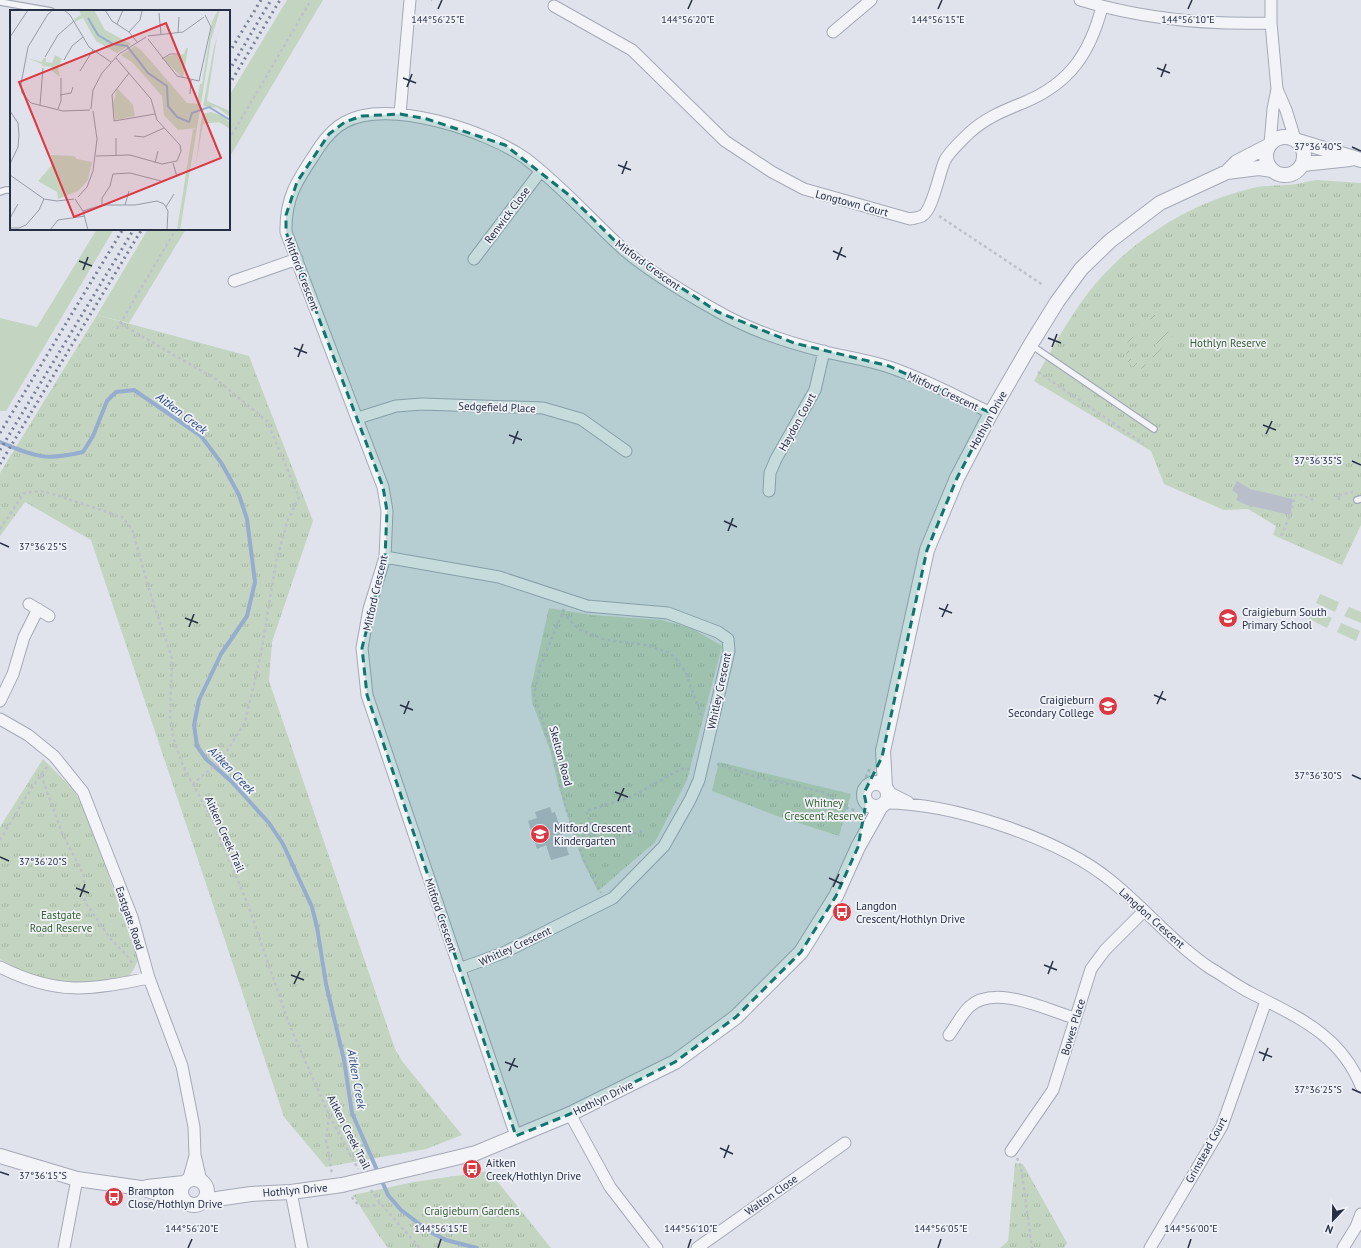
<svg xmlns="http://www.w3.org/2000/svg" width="1361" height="1248" font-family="'PT Sans',sans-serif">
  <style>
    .grass { fill: #c3d5c0 }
    .park { fill: url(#park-tufts) }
    .garden { fill: url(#garden-furrows) }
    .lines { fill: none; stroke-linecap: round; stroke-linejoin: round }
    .stream { stroke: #97adcf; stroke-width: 4 }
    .building { fill: #b9becb }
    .service-casing { stroke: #a4a9b6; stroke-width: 8 }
    .minor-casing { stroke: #a4a9b6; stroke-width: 13 }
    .tertiary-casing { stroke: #a4a9b6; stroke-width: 16 }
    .path { stroke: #bec1c9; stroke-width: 2.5; stroke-dasharray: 3 3; stroke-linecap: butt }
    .service { stroke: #f3f4f8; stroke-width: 5.5 }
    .minor { stroke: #f3f4f8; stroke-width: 11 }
    .tertiary { stroke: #f3f4f8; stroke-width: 14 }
    .rail { stroke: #778096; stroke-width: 3; stroke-dasharray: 2 4; stroke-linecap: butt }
    .tertiary-bridge-casing { stroke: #a4a9b6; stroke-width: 16; stroke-linecap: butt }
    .tertiary-bridge { stroke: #f3f4f8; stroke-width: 14 }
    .marked { fill: #0f766e; fill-opacity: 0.2; stroke: #0f766e; stroke-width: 3; stroke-dasharray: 8 5; stroke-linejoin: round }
    .ticks { fill: none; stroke: #262f44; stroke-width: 1.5 }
    .labels { text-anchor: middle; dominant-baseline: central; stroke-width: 3.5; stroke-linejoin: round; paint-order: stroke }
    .street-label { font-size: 11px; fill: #262f44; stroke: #f0f2f8 }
    .park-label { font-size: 11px; fill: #376132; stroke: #f0f2f8 }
    .poi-label { font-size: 11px; fill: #262f44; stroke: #f0f2f8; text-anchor: start }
    .water-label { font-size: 12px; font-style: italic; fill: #2c497d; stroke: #f0f2f8 }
    .inset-river { fill: none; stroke: #97adcf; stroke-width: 2 }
    .inset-road { fill: none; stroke: #969ba8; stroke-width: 1 }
    .view { fill: #de3741; fill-opacity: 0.15; stroke: #de3741; stroke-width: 2 }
    .inset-edge { fill: none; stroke: #262f44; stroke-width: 2 }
    .ticks-label { font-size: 10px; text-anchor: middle; fill: #262f44; stroke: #f0f2f8; stroke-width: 3.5; stroke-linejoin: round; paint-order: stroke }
  </style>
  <defs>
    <pattern id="park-tufts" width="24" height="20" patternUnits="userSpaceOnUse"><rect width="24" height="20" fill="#c3d5c0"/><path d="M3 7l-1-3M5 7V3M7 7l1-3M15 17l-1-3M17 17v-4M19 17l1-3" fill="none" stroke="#a7b7a6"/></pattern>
    <pattern id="garden-furrows" width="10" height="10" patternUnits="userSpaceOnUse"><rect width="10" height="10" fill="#c3d5c0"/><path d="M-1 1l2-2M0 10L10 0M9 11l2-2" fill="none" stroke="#a7b7a6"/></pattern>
  </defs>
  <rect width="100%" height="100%" fill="#e0e3eb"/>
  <path class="grass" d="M287,0H323L229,158V96Z
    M97,229H114L6,411H0V318L37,327Z
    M148,229H186L129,323L97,315Z
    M0,507L11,521L0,536Z
    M1320,594L1339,602L1335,612L1316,603Z
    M1349,607L1361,612V623L1344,616Z
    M1313,610L1332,618L1327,628L1309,619Z
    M1341,623L1360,631L1356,641L1337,632Z"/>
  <path class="park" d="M1317,180L1361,183V525L1342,565L1273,535L1276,526L1248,509L1224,510L1164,484L1151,451L1034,381C1047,358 1059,335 1074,313C1114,250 1184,203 1257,187C1268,185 1277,186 1287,185C1297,185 1307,181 1317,180Z
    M97,315L249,356L313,521L272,642L269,681L395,1049L402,1061L462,1135L426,1149L326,1167L284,1117L91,540L25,502L11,521L0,507V473Z
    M549,608L592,615L661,620L691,628L722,646L687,780L655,842L598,891L582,860L559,788L550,750L532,702L531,687Z
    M43,759L73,789L86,811L138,960C135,967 132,974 126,978C109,986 64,984 46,979C29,975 15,968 0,959V827Z
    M719,762L851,794L839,836L777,816L712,791Z
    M1015,1163L1023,1164L1067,1243L1064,1248H1000L1008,1241Z
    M489,1171L551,1248H388L379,1236L353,1195L414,1182Z"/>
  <path class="garden" d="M1155,311V324L1150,319L1145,320C1136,329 1124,348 1132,361L1137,363L1141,362L1143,365L1147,364L1145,368C1137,371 1129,365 1126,358C1127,345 1127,330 1139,322C1145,318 1150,316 1155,311Z
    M1162,331L1172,332L1176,331L1152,360C1154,351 1157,346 1156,337H1159L1158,334Z"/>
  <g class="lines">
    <path class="stream" d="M0,442C36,457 44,461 83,452L93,436L107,401L116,392L134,390L201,436L222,464L239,495L247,519L255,582L247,616L221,654L199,700L194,725L197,746L206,759L231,781L269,823L283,844L312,907L317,927L326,984L344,1060L352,1113L388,1195L401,1210L430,1232L446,1240L477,1248"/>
  </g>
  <path class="building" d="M1237,481L1250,489L1293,499L1290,515L1247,505L1236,500L1239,495L1232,490Z
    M550,807L552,813L555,812L569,855L551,860L546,845L537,849L528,821L537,818L535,812Z"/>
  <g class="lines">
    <defs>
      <path id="service" d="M0,2L51,11
        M0,192L6,190H11
        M1031,345L1154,429
        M1357,500L1361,499"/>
      <path id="minor" d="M1080,0C1143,19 1206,25 1271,23
        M1271,0V23L1277,89L1286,110L1295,139
        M554,6L632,50L725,141L772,172L804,189L910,219C914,218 918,218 922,216C933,210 939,173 945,160C950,151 962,140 969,133C987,117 1003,111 1025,102C1070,83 1090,53 1102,7
        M833,32L871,0
        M400,114L410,0
        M1270,144L1273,109L1277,89
        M474,259L540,172
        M234,281L297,259
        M358,418L396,406L422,404L543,408L581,419L626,451
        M769,491L770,473L776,459L815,390L824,351
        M385,557L499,577L587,606L668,613L718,632L728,639L729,651L699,780L690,800L664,846L613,898L503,953L459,969
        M29,604L49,616
        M0,701L13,674L24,637L38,609
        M0,719L28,735L54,756L83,792L132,917L149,978L182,1066L194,1127L195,1155L201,1181
        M888,792L908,802
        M885,803C952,803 1058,838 1110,880C1145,908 1173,943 1210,968C1224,976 1237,986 1251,993C1297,1017 1340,1034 1361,1086
        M0,967C58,996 89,990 149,978
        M949,1035C956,1026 961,1015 969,1007C995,983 1046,1010 1075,1018
        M570,1114L610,1187L657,1248
        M516,1136L367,695L362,648L369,609L385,557L387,511L383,487L286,232C285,194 300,177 320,146C327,136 334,128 345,122C388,98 487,131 525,158C561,185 590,219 623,249C651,273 685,293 717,311C750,330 789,343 826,352C847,357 869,360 889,367C925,379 957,397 991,413
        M1011,1151L1053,1090L1091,969L1105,950L1144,911
        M188,1181L195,1156
        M291,1192L302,1248
        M64,1248L77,1179
        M697,1248L845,1143
        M1150,1248L1222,1126L1266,1001
        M1343,1248L1356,1227L1361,1214"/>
      <path id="tertiary" d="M1266 156a19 19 0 1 1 38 0a19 19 0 1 1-38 0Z
        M1298,141L1361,160
        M1303,164L1350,159
        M1227,172L1259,168L1272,170
        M864 795a12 12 0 1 1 24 0a12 12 0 1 1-24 0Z
        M885,787L883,751L927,550L957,478L991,413L1031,344L1057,302L1081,269L1110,241L1160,203L1227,172L1237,162L1268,146
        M0,1156L77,1179L141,1188L185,1202
        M418,1167L476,1153L570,1114L675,1062L736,1017L801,952L836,896L858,847L881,806
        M181 1192a13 13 0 1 1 26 0a13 13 0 1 1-26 0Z
        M147,1187L184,1183
        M203,1201L251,1194L291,1192L342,1185"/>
    </defs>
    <use href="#service" class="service-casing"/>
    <use href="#minor" class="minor-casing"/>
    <use href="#tertiary" class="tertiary-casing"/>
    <path class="path" d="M431,0H432
      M229,140L311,0
      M1279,181H1288L1301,176
      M939,216L1043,285
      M121,324L217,380L267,421L299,497L287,522L276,562L261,654L245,722L222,759L193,784
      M117,329L176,229
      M1038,372L1144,444
      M1339,500L1338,495L1353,492
      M0,529L24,493L41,491L56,495L122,517L132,529L152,599L172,658L170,717L173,737L183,766L213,821L247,902L289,1024L329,1115L358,1169
      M1281,536L1290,516L1295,495H1302L1316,501
      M564,609L540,667L534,695L556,762L565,805L576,838L584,860L601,893
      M562,613L580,630L606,640L646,645L670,653L678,661L686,673L702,718
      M717,764L753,776L826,793L840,806L857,811
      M41,775L62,833L84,876L85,902L110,938L129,958L132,963
      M865,810C850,790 865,786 870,767
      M642,831L599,845L586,811L631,797L681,769H691
      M0,840L29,792L48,765
      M565,842L594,832
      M329,1116L326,1140L332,1174
      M1017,1158L1021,1167L1032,1248
      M371,1190L380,1203L420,1248
      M352,1197C357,1208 371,1208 380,1203"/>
    <use href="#service" class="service"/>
    <use href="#minor" class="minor"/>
    <use href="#tertiary" class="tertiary"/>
    <path class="rail" d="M229,53L261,0
      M229,71L271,0
      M229,85L280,0
      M0,433L123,229
      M0,450L134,229
      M0,464L142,229"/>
    <defs>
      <path id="tertiary-bridge" d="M342,1185L418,1167"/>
    </defs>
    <use href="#tertiary-bridge" class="tertiary-bridge-casing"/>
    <use href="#tertiary-bridge" class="tertiary-bridge"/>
  </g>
  <path class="marked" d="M400,114L427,119L505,145L569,195L624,250L718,312L794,343L889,366L991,413L957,478L927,550L882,757L864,793L866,803L858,847L836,896L801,952L736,1017L675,1062L570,1114L516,1136L367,695L362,648L385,557L387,511L383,487L286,232V215L297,182L329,134L345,122L362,116Z"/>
  <path class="ticks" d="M438,9L442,0M688,9L692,0M938,9L942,0M1188,9L1192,0M1157,68L1170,73M1161,77L1166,64M403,78L416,83M407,87L412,74M1352,147L1361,151M618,165L631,170M622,174L627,161M833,251L846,257M837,260L842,247M79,261L92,266M83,270L88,257M1048,338L1061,343M1052,347L1057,334M294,348L307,353M298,357L303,344M1263,425L1276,430M1266,434L1272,421M509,435L522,440M513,444L518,431M1352,461L1361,465M724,521L737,527M728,531L733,518M0,543L9,547M939,608L952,613M942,617L948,604M185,618L198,623M189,627L194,614M1154,695L1166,700M1157,704L1163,691M400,705L413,710M404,714L409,701M1352,775L1361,779M615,792L628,797M618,801L624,788M0,857L9,861M829,878L842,884M833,887L839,874M76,888L89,893M80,897L85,884M1044,965L1057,970M1048,974L1053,961M291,975L304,980M294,984L300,971M1259,1052L1272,1057M1263,1061L1268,1048M505,1062L518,1067M509,1071L515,1058M1352,1089L1361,1093M720,1148L733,1154M724,1158L729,1145M0,1172L9,1175M188,1248L192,1239M438,1248L441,1239M688,1248L691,1239M938,1248L941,1239M1188,1248L1191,1239"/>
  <defs>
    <symbol id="school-disc" viewBox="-11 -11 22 22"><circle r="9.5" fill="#de3741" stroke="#f0f2f8"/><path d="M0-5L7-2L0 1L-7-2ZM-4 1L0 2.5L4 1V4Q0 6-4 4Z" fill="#fff"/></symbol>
    <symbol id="bus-disc" viewBox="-11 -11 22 22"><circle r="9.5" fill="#de3741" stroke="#f0f2f8"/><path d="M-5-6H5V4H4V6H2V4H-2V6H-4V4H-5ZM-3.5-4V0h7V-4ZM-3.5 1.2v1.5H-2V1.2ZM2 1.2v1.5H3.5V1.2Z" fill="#fff"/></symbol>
  </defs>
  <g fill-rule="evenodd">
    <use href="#school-disc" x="1217" y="607" width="22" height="22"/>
    <use href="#school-disc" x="1097" y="695" width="22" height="22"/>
    <use href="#school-disc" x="529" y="823" width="22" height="22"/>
    <use href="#bus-disc" x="831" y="901" width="22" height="22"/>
    <use href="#bus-disc" x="461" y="1158" width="22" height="22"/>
    <use href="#bus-disc" x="103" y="1186" width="22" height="22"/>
  </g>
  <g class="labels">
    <g class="street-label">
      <text transform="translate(852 203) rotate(15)">Longtown Court</text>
      <text transform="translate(507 215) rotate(-53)">Renwick Close</text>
      <text transform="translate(648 265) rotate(36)">Mitford Crescent</text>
      <text transform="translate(302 274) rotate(69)">Mitford Crescent</text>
      <text transform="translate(943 391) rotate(25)">Mitford Crescent</text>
      <text transform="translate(497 407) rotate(2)">Sedgefield Place</text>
      <text transform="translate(988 420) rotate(-61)">Hothlyn Drive</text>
      <text transform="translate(797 422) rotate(-61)">Haydon Court</text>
      <text transform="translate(375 593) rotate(-77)">Mitford Crescent</text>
      <text transform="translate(719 691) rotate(-78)">Whitley Crescent</text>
      <text transform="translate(561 756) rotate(75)">Skelton Road</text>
      <text transform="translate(225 834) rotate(66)">Aitken Creek Trail</text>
      <text transform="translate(441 915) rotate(71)">Mitford Crescent</text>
      <text transform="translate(130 918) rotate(71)">Eastgate Road</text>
      <text transform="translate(1152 918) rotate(42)">Langdon Crescent</text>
      <text transform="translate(515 946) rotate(-25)">Whitley Crescent</text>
      <text transform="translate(1073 1027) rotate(-73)">Bowes Place</text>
      <text transform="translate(603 1098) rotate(-26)">Hothlyn Drive</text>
      <text transform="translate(349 1132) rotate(63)">Aitken Creek Trail</text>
      <text transform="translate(1206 1150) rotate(-61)">Grinstead Court</text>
      <text transform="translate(295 1190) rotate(-5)">Hothlyn Drive</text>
      <text transform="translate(771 1195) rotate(-35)">Walton Close</text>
    </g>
    <g class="park-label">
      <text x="1228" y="343">Hothlyn Reserve</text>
      <text x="824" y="803">Whitney<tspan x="824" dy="13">Crescent Reserve</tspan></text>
      <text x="61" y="915">Eastgate<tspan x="61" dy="13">Road Reserve</tspan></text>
      <text x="472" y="1211">Craigieburn Gardens</text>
    </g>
    <g class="poi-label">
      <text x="1242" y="612">Craigieburn South<tspan x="1242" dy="13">Primary School</tspan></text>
      <text x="1094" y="700" text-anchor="end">Craigieburn<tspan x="1094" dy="13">Secondary College</tspan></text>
      <text x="554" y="828">Mitford Crescent<tspan x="554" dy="13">Kindergarten</tspan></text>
      <text x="856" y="906">Langdon<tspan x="856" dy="13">Crescent/Hothlyn Drive</tspan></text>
      <text x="486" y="1163">Aitken<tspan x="486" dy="13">Creek/Hothlyn Drive</tspan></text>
      <text x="128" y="1191">Brampton<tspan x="128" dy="13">Close/Hothlyn Drive</tspan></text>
    </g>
    <g class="water-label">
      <text transform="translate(182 413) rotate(37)">Aitken Creek</text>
      <text transform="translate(232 770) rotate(46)">Aitken Creek</text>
      <text transform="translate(357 1079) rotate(80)">Aitken Creek</text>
    </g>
  </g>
  <g transform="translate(10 10)">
    <rect width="220" height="220" fill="#e0e3eb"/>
    <path d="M208,0H210L201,30L191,94L187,92L190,74H192L202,12ZM216,0L207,27L197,91L220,101V107L208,98L193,96L204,37ZM201,102L213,106L220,113V119L209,112L193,114L186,154L192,104ZM187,118L170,220H167L183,119Z" fill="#c3d5c0"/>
    <path d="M69,0H84L95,20L121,34L107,43L86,31L73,8L65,12L64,9L71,5ZM125,36L131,40L177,93L191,94L187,118L168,120L154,105L152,86L122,52L111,45ZM176,38H178L173,68L154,50L157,46L174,44ZM45,45L52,49L48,58L50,67L41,60L42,57L32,56V54L17,48L32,52L33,48H36V52L42,53ZM107,78L123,95L125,106L105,110L103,94ZM41,145L64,146L67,149L82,152L78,170L68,181L48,189L47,182L28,171L42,155Z" fill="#c3d5c0"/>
    <path class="inset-river" d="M78,8L88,25L103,34L117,36L138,63L157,76L158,96L167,107L179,112L182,103L199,97L220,110"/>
    <path class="inset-road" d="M43,0L38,4L18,37L11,74L12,83L21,93L53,101L80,100M54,0L60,5L79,37L101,52M95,0L102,11L119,22L127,32M149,3L151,24M107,14L113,0M119,22L130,10L132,1M168,23L169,7M138,26L173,22L194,7M0,27L18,0M138,29L167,66L189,71L201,17L195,5M35,47L48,25L64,11M152,49L160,44H170M54,50L62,36L73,27M70,61L83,40M119,63L102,85L104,111L145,104M180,84L181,70M50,85L61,83L63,77M30,95L33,58M48,99L51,91V68M81,99L83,80L92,63L109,44L136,27M0,101L8,113L9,125L8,137L0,154M124,126L134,127L154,118M106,128V146M86,146L120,145L152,154L167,151L171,141L170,135L147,110L141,89L106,48M145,153L148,141M163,153L167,167M0,165L34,189L47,191L64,189M68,187L77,177L83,161L87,129L83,101M65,189L73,201L78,220M92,195V188L100,176L103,164L120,163L151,171M115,195L119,181M156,197L164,184M73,201L92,195H125L147,191L154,194L158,201L157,220M0,208L8,194M0,218H9L16,215L29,200L34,189M40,220L48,210L75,206"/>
    <path class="view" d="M156,13L211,148L64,207L9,72Z"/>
    <rect width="220" height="220" class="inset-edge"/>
  </g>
  <g class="ticks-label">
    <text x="438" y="23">144°56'25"E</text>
    <text x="688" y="23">144°56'20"E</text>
    <text x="938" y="23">144°56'15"E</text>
    <text x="1188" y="23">144°56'10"E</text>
    <text x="1318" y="150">37°36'40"S</text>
    <text x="1318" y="464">37°36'35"S</text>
    <text x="43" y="550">37°36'25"S</text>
    <text x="1318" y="779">37°36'30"S</text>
    <text x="43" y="865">37°36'20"S</text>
    <text x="1318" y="1093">37°36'25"S</text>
    <text x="43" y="1179">37°36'15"S</text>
    <text x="192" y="1232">144°56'20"E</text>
    <text x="441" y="1232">144°56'15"E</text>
    <text x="691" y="1232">144°56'10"E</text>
    <text x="941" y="1232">144°56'05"E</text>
    <text x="1191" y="1232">144°56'00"E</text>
  </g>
  <g transform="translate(1333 1220) rotate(202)" stroke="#f0f2f8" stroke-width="3" paint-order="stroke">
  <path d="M0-3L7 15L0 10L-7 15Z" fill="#262f44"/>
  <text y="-6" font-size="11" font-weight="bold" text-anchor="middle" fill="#262f44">N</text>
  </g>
</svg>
